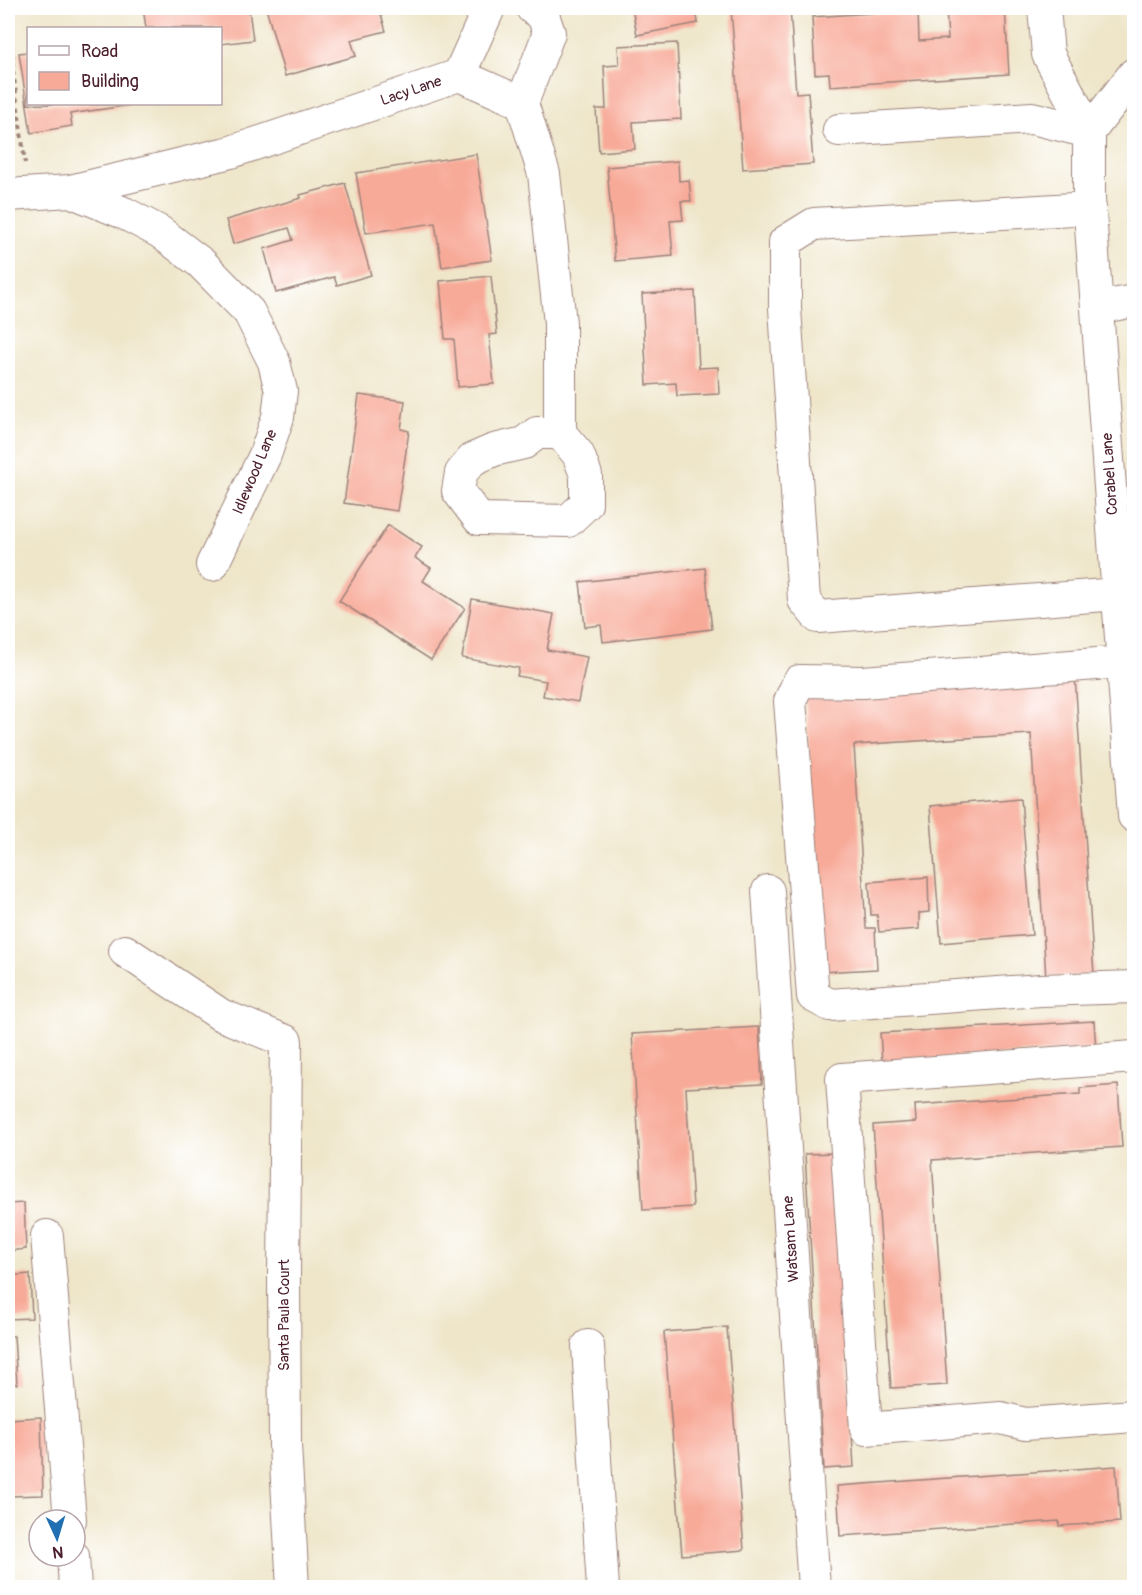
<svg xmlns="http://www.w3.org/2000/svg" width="1142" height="1595" font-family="Pangolin,sans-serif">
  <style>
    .building { fill: #f8aa99 }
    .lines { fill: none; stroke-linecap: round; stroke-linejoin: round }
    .minor-casing { stroke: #9c827a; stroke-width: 34 }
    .path { stroke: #9c827a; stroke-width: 4; stroke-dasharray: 4.5 4.5; stroke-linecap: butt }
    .minor { stroke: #fff; stroke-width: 32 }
    .labels { text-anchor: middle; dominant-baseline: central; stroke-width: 4.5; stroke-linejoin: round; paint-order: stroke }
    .street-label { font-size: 15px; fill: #4a1f2b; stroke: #fff }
  </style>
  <rect width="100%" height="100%" fill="#fff"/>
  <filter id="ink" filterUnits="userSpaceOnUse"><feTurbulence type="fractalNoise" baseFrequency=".0167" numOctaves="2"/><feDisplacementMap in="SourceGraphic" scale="12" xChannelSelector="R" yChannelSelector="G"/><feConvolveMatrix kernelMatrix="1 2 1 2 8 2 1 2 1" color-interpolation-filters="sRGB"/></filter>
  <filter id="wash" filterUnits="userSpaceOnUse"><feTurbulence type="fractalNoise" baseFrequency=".008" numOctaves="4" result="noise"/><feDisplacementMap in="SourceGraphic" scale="24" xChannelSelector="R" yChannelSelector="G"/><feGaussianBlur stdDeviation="1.35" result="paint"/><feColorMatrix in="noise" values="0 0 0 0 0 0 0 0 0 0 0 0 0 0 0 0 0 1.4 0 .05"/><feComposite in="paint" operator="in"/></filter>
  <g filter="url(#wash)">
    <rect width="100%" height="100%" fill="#efe6ca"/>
    <g id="blocks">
      <path class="building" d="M143,8H201L202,15L249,9L253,40L220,44V28H146Z
        M266,8H379L386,31L351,40L356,56L285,76Z
        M632,8H696L698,23L637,35Z
        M731,8H790L796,93L808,92L813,164L743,169Z
        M946,8H1005L1009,74L830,86L829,73L815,74L812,17L918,10L919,41L948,39Z
        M677,43L681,119L633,122L635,149L599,152L596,109H606L604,66L619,65L618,46Z
        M28,52V104L131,105L70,114L72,126L31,133L19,53Z
        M476,154L492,260L442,267L435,223L366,233L356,173Z
        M678,161L679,181L689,180L691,201H681L683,220L670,221L673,256L615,261L607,167Z
        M345,183L371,275L337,285L334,277L276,293L264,249L293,240L289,228L233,244L226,220L301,198L300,195Z
        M491,276L497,334L489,335L494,384L458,387L454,339H445L440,281Z
        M695,291L699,368L718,367L719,394L677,396L676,383L647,385L642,294Z
        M359,395L405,401L401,429L409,431L397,511L344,503Z
        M388,525L422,547L415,558L431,568L423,581L465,608L431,660L339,601Z
        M705,568L712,629L603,642L601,625L585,627L580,582Z
        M472,599L554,614L547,650L587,657L578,702L543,696L546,681L517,676L519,668L462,658Z
        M1075,675L1094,975L1046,978L1031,734L854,745L866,928H875L877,969L822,972L805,692Z
        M1021,798L1032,935L941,943L930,806Z
        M928,877L929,912L919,913V929L879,932L877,915H871L869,882Z
        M1094,1021L1096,1049L882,1062L880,1033Z
        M759,1027L762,1084L686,1088L693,1207L643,1210L632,1034Z
        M1118,1085L1122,1147L932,1160L947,1385L891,1388L873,1125L916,1122L915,1105L1080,1094V1088Z
        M835,1153L854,1467L824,1469L805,1154Z
        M24,1203L26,1249L8,1251V1204Z
        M30,1274L32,1318L8,1319V1276Z
        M727,1327L744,1550L682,1555L664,1332Z
        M8,1336H14L17,1384H8Z
        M41,1417L43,1495L8,1496V1419Z
        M1116,1466L1120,1522L1059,1526V1521L840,1536L837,1486Z"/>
    </g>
  </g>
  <g filter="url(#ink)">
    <use href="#blocks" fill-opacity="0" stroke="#9c827a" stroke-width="1.5"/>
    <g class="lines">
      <defs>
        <path id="minor" d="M1044,8L1048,54L1089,132V199L1134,816
          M459,75L489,8
          M522,103L549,33L543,15L532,8
          M839,130L1032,118L1089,132
          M1089,132L1134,74
          M70,191L124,213L160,232L201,263L249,312L274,362L281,391L278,417L265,455L212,565
          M8,195L70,191L231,152L459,75L522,103L544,174L560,323V433L578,454L586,475V504L568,521L479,519L458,491L461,473L473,459L494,450L524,443L537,433H560
          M1090,208L814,224L785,242V308L804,600L818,617L1118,594
          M1097,308L1134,301
          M1123,662L863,682L799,681L790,701L813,996L830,1005L1041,990L1134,987
          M768,891L814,1588
          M125,951L221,1015L286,1041L284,1277L285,1445L293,1588
          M1134,1057L842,1079L866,1429L1001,1418L1025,1424L1134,1416
          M47,1236L70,1520
          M588,1346L603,1588
          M73,1556L75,1588"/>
      </defs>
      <use href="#minor" class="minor-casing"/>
      <path class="path" d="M11,8L13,70L25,163"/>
      <use href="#minor" class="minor"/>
    </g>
  </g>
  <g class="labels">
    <g class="street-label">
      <text transform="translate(411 91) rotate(-19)">Lacy Lane</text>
      <text transform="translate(255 472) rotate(-67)">Idlewood Lane</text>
      <text transform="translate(1110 474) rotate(-94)">Corabel Lane</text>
      <text transform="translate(791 1239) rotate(-94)">Watsam Lane</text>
      <text transform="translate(284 1315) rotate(-90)">Santa Paula Court</text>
    </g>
  </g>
  <rect width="1142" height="1595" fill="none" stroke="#fff" stroke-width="30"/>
  <rect x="27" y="27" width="195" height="78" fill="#ffffff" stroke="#b7a5aa" stroke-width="1.5"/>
  <rect x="39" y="46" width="30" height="9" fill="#ffffff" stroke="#b7a5aa" stroke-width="1.5"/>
  <text x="81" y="57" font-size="18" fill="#4a1f2b">Road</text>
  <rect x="39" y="72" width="30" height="18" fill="#f8aa99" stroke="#b7a5aa" stroke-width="1.5"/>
  <text x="81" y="87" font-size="18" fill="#4a1f2b">Building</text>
  <g transform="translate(57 1538) rotate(176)"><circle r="28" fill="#ffffff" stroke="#b7a5aa" stroke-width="1.5"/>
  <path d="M0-4.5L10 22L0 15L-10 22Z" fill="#1f6fb2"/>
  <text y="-9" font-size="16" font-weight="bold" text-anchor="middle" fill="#4a1f2b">N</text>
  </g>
</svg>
